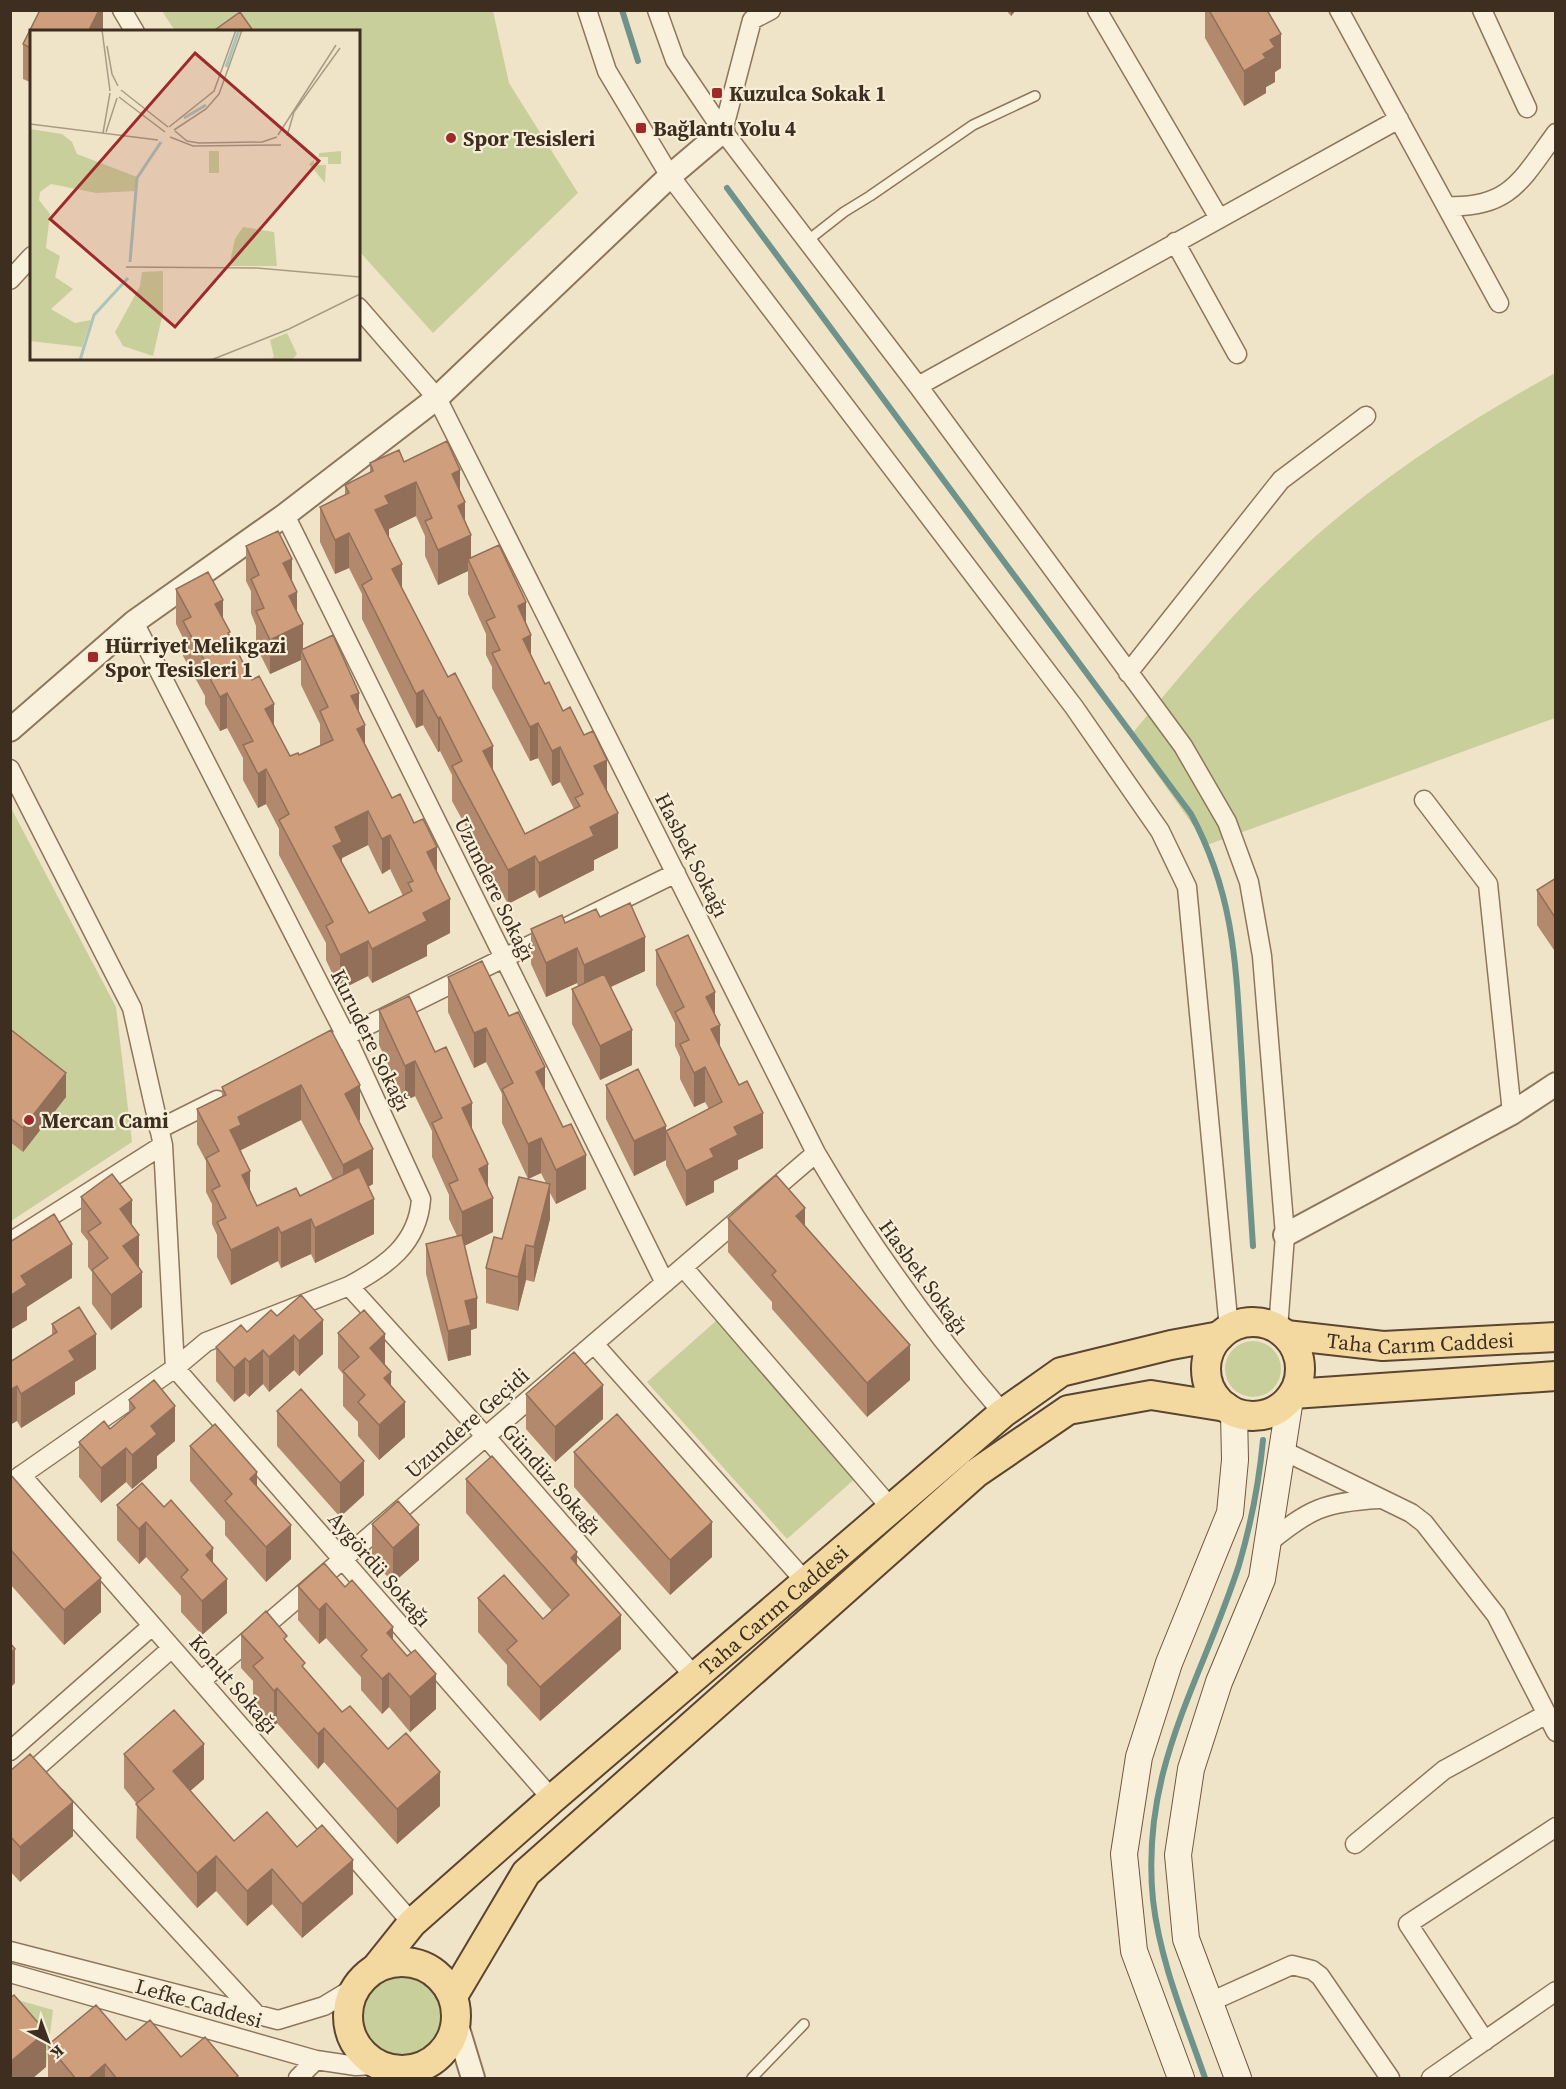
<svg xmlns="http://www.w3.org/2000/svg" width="1566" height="2089" font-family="'Source Serif 4',serif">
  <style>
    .green { fill: #c9cf9b }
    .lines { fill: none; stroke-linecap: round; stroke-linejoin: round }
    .stream { stroke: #6f938a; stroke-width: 6 }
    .service-casing { stroke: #8d765c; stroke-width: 12 }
    .minor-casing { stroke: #8d765c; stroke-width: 21 }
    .tertiary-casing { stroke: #8d765c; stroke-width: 26 }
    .secondary-casing { stroke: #6f573f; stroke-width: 28 }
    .primary-casing { stroke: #5b4430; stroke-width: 32 }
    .service { stroke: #faf1dc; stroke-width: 9 }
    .minor { stroke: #faf1dc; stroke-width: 18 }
    .tertiary { stroke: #faf1dc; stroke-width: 22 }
    .secondary { stroke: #faf1dc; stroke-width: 26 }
    .primary { stroke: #f3d9a0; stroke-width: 28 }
    .wall { fill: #b2896c; fill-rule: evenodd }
    .shaded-wall { fill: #916f58 }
    .building { fill: #cf9f7d; stroke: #916f58; stroke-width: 1.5; fill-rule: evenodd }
    .poi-dot { fill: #9e2a2b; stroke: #f7eed8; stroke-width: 2 }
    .labels { text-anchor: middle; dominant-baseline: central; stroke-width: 4.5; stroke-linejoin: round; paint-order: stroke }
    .poi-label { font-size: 21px; font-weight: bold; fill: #3d2e20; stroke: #f7eed8; text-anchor: start }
    .street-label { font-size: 21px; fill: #3d2e20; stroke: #f7eed8 }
    .inset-river { fill: none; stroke: #a9c4bc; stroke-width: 3 }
    .inset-road { fill: none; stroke: #a89b85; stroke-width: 1.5 }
    .view { fill: #9e2a2b; fill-opacity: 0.15; stroke: #9e2a2b; stroke-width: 3 }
    .inset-edge { fill: none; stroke: #3d2e20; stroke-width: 3 }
  </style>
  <rect width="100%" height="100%" fill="#f0e4c8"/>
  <path class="green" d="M162,11H493L509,83L578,193L433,333L359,251L358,32L175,31Z
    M1555,373V718L1207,845L1130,736C1179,678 1226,619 1282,567C1363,489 1457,427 1555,373Z
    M10,806L116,1007L132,1142L11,1221Z
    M717,1320L857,1477L787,1539L647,1382Z
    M1225 1369a28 28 0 1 1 56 0a28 28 0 1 1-56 0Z
    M362 2016a40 40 0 1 1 80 0a40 40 0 1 1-80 0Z
    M11,1998L53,2010L46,2067L15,2030L11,2033Z"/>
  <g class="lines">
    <path class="stream" d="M622,10L638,61
      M727,188L1191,814C1236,898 1236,970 1242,1063C1245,1124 1249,1185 1253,1246
      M1205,2078C1185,2020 1160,1962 1153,1900C1140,1769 1201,1683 1239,1565C1251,1524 1259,1483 1263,1440"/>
    <defs>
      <path id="service" d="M807,241L844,212L870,196L973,125L1035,96
        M752,2078L804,2024"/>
      <path id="minor" d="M122,10L135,32
        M587,10L607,71L670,176L1074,707L1160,831L1187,887L1229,1329
        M657,10L675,60L723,131L918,386L1183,746L1227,822L1249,882L1262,956L1285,1235L1278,1329
        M1097,10L1219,218
        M1339,10L1499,303
        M1482,10L1527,108
        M723,131L752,20L771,10
        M1446,206C1510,209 1522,179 1556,133
        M1175,242L1237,354
        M10,280L32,256
        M358,307L437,398L816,1153C871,1247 931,1330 1003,1413
        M918,386L1399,119
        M285,515L665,1283
        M1128,673L1281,480L1366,416
        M10,769L132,1008L163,1145L175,1368
        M1424,800L1488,884L1512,1113
        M336,1041L676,873
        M159,1129L217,1100
        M10,1242L163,1145
        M683,1267L890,1507
        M349,1286L486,1437L694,1676
        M594,1344L804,1580
        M175,1368L552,1799
        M1282,1450L1411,1513L1424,1523L1496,1615L1556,1732
        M21,1475L412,1923
        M10,1483L175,1368L206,1342L349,1286C386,1266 418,1244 421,1199L346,1036L134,622
        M1267,1544C1309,1509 1324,1502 1379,1499
        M201,1681L816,1153
        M10,1751L152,1626
        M10,1791L172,1648
        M56,1797L256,2014
        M1355,1844L1444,1770L1545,1715
        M10,1951L278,2020L324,2006L357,1986
        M10,1973L316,2060L356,2066L377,2065
        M1210,2002L1292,1965L1312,1970L1320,1976L1390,2078
        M1485,2041L1408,1924L1556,1827
        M298,2078L316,2060
        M1431,2078L1556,1991"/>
      <path id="tertiary" d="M10,730L134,622L285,515L437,398L670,176L723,131
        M1285,1235L1512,1113L1556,1084
        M456,2022L473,2078
        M389,2069L394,2078"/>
      <path id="secondary" d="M1181,2078L1134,1951L1124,1854L1139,1757L1169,1663L1230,1513L1235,1460L1234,1412
        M1238,2078L1186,1939L1178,1855L1191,1769L1219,1682L1262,1579L1290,1399"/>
      <g id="primary">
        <circle cx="1253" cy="1369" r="47"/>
        <path id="s1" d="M1286,1335L1383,1346L1556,1337"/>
        <path d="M1293,1394L1556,1376"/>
        <circle cx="402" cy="2016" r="54"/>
        <path id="s2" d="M376,1968L412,1923L552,1799L1003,1413L1061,1372L1171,1345L1220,1336"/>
        <path d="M453,1996L526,1873L976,1473L1068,1410L1151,1395L1226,1407"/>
      </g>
    </defs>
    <use href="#service" class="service-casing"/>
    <use href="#minor" class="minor-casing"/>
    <use href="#tertiary" class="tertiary-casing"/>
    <use href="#secondary" class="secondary-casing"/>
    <use href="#primary" class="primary-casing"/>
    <use href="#service" class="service"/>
    <use href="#minor" class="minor"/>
    <use href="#tertiary" class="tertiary"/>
    <use href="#secondary" class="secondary"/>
    <use href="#primary" class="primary"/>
  </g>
  <path class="wall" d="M40,10H103V32H32V83L23,79V44Z
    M1006,10H1016L1011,16Z
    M1205,10H1267L1281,68L1275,72V82L1266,87V93L1244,106L1205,38Z
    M404,462L460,492L471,558L526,623L531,656L545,684L563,711L607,791L618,848L594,860V870L539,898L535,890L508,904L452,801V775L440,751L438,752L423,725L416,728L362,619V594L349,568L335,574L320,542V507L345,495V485L370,473V463ZM416,516L425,536V556L438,585L468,571V594L486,634V655L492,667V688L530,761L538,758L552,786L560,782L574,809L525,834L402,589L389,538V529Z
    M246,546L292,582L303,649L359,714L365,744L392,798L437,872L450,933L427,945V956L372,983L368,976L340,990L326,960V943L279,855V829L266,804L258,808L243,780V758L227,728L220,731L205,704V696L183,656V638L176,624V589L223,618L230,639L290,756L299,755L320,746V724L301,685V660L270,674L256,646V626L251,613V591L246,581ZM368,845L382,874L390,869L403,896L369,913L342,863V858Z
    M1556,878V953L1537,925V890Z
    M600,917L645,971L611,987L632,1065L600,1080L572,1024V989L578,986L577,983L546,997L531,964V929Z
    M656,950L715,1015L720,1047L763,1148L738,1160V1169L714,1181V1192L686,1206L666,1165V1160L634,1176L606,1119V1085L666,1130L709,1109L705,1102L694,1107L680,1079V1057L675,1046V1023L656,985Z
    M448,977L545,1090L586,1189L556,1204L550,1193V1219L534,1282L526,1280L518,1311L486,1303V1268L502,1239L546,1183L541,1173L528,1179L502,1123V1094L486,1062L474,1068L448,1012Z
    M379,1010L472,1130L488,1188L493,1232L464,1246L477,1328L471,1330V1355L448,1361L426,1274V1244L457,1236L449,1219V1195L432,1157V1131L415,1096L405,1101L379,1045Z
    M10,1029L66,1097L23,1152L10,1142Z
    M331,1030L360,1120L359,1121L373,1184L368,1187L374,1234L315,1263L311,1254L281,1268L278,1261L231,1285L217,1257V1235L212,1224V1204L206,1192V1161L197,1144V1109L222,1096V1087ZM301,1120L333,1180L300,1196L257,1206L250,1190L241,1150Z
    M81,1197L132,1225L139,1268L142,1307L111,1330L92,1304V1272L88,1267V1241L81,1232Z
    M728,1218L805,1226L910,1380L867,1417L772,1309V1302L728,1252Z
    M277,1316L323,1354L299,1376L294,1370L269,1392L263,1384L249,1397L245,1393L234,1402L216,1381V1347L247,1332Z
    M52,1324L96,1369L75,1382V1394L21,1428L17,1421L10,1362L52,1336Z
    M338,1333L385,1366L405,1437L379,1460L358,1436V1422L343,1406V1374L338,1368Z
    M526,1394L603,1419L555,1462L526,1429Z
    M129,1400L175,1441L157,1456V1468L132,1489L126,1482L101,1503L79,1477V1442L110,1429L129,1413Z
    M277,1411L364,1495L340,1517L277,1446Z
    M190,1446L257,1486L291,1559L266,1582L225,1535V1521L190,1481Z
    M574,1452L712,1557L670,1595L574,1487Z
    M10,1474L101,1612L64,1645L10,1584Z
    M466,1479L577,1565L621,1649L540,1721L507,1685V1665L478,1632V1598L543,1619L552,1611L466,1513Z
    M117,1505L213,1563L227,1613L202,1635L181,1612V1596L146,1557L139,1564L117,1540Z
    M372,1524L419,1560L393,1583L372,1559Z
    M298,1586L393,1640L436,1709L410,1732L389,1707L382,1714L361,1690V1677L326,1638L319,1644L298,1620Z
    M241,1634L287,1643L305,1670L342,1712L440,1806L397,1844L324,1762L318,1769L277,1723L274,1726L253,1701V1681L241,1668Z
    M124,1754L204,1779L190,1791L234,1841L297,1847L353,1894L302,1938L272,1904L247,1926L216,1891L197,1908L136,1838L137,1804L124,1788Z
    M10,1771L73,1836L20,1882L10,1871Z
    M126,2040L181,2057L238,2079H48V2045Z"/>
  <path class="shaded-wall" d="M99,10H103V32H88Z
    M1011,10H1016L1011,16Z
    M1281,34V68L1275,72V82L1266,87V93L1244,106V71L1263,54L1270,40Z
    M460,470V504L452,474Z
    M416,482V516L389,529V538L375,510L385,496Z
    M465,502V537L458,506Z
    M349,533V568L335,574V540Z
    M471,535V566L468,559V571L438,585V550Z
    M292,559V594L283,563Z
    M402,564V599L392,569Z
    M297,592V627L289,596Z
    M223,600V635L215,604Z
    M526,602V637L518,606Z
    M303,624V653L301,650V660L270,674V640Z
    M531,635V669L523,639Z
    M423,690V725L416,728V694Z
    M227,693V728L220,731V697Z
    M359,693V727L351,696Z
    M274,704V739L265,709Z
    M440,717V751L438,752V718Z
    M538,723V758L530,761V727Z
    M365,725V760L357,729Z
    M493,746V780L483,751Z
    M560,747V782L552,786V751Z
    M607,760V794L594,766Z
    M266,769V804L258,808V774Z
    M368,811V845L342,858V876L333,846L335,827Z
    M618,813V848L594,860V870L539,898V863L590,827Z
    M390,835V869L382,874V839Z
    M437,847V882L427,852Z
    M535,856V890L508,904V870Z
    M450,899V933L427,945V956L372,983V949L423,913Z
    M645,937V971L584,999V965Z
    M368,941V976L340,990V955Z
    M577,948V983L546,997V963Z
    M715,992V1027L706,997Z
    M720,1025V1059L711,1029Z
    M486,1028V1062L474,1068V1033Z
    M632,1030V1065L600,1080V1046Z
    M415,1061V1096L405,1101V1066Z
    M545,1067V1102L536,1072Z
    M705,1067V1102L694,1107V1073Z
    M66,1073V1097L23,1152V1128Z
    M301,1085V1120L241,1150V1159L230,1130L238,1117Z
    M360,1085V1120L345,1128V1094Z
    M472,1103V1138L462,1108Z
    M763,1113V1148L738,1160V1169L714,1181V1192L686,1206V1171L734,1127Z
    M666,1126V1160L634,1176V1141Z
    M541,1138V1173L528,1179V1144Z
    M373,1149V1184L343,1200V1165Z
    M586,1155V1189L556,1204V1170Z
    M488,1164V1199L479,1169Z
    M250,1171V1205L242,1175Z
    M550,1184V1219L534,1282V1247Z
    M493,1198V1232L462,1247V1212Z
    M374,1199V1234L315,1263V1228Z
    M132,1200V1235L120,1209Z
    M805,1208V1243L796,1216Z
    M311,1219V1254L281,1268V1233Z
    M278,1227V1261L231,1285V1250Z
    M139,1235V1269L123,1246Z
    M72,1244V1278L27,1307V1320L10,1330V1296L21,1276Z
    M526,1245V1280L518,1311V1277Z
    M142,1272V1307L111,1330V1295Z
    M477,1298V1328L471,1330V1355L448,1361V1331L465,1301Z
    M323,1320V1354L299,1376V1341Z
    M96,1334V1369L75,1382V1394L21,1428V1394L69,1351Z
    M385,1334V1369L370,1348Z
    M294,1335V1370L269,1392V1357Z
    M910,1345V1380L867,1417V1383Z
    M263,1350V1384L249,1397V1362Z
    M245,1358V1393L234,1402V1368Z
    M391,1372V1406L384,1378Z
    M603,1385V1419L555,1462V1427Z
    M17,1386V1421L10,1425V1390Z
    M405,1402V1437L379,1460V1425Z
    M175,1406V1441L157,1456V1468L132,1489V1455L151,1426Z
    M126,1448V1482L101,1503V1468Z
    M364,1461V1495L340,1517V1483Z
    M257,1472V1507L250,1479Z
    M146,1522V1557L139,1564V1529Z
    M712,1522V1557L670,1595V1560Z
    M291,1525V1559L266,1582V1547Z
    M419,1525V1560L393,1583V1548Z
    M213,1548V1582L206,1555Z
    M577,1552V1587L571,1558Z
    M101,1578V1612L64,1645V1610Z
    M227,1579V1613L202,1635V1601Z
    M326,1603V1638L319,1644V1610Z
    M621,1615V1649L540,1721V1687Z
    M393,1627V1661L387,1633Z
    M15,1649V1683L10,1688V1653Z
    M389,1673V1707L382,1714V1679Z
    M436,1674V1709L410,1732V1697Z
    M277,1688V1723L274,1726V1691Z
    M324,1728V1762L318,1769V1734Z
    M204,1744V1779L173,1806V1771Z
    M440,1772V1806L397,1844V1809Z
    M73,1802V1836L20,1882V1847Z
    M216,1856V1891L197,1908V1873Z
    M353,1860V1894L302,1938V1904Z
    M272,1869V1904L247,1926V1891Z
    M46,2032V2067L32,2079H10V2062Z
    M105,2064V2079H88Z"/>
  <path class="building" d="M40,10H99L88,32H32V49L23,44Z
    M1209,10H1267L1281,34L1270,40L1275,47L1263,54L1266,58L1244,71Z
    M240,12L254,32H212Z
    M447,441L460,470L452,474L465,502L458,506L471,535L438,550L425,521L432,518L416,482L385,496L389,504L375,510L402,564L392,569L448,677L455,673L493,746L483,751L525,834L580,806L575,798L583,794L560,747L552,751L538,723L530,727L492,653L500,650L486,621L495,617L468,559L499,545L526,602L518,606L531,635L523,639L545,684L549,682L563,711L570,707L584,735L593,731L607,760L594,766L618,813L590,827L594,836L539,863L535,856L508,870L452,766L462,761L440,717L438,718L423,690L416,694L362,585L372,579L349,533L335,540L320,507L349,493L345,485L373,471L370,463L399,450L404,462Z
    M278,531L292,559L283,563L297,592L289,596L303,624L270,640L256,611L264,608L251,579L259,575L246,546Z
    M208,572L223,600L215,604L230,632L228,633L252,680L259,676L274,704L265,709L290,756L298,753L299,755L333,740L320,711L328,707L301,650L333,635L359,693L351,696L365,725L357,729L392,798L400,794L414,823L423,819L437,847L427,852L450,899L423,913L427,921L372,949L368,941L340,955L326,926L333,922L279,820L289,814L266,769L258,774L243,745L253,741L227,693L220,697L205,669L208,667L183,621L191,617L176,589ZM368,811L382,839L390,835L413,881L408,883L412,891L369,913L333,846L342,842L335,827Z
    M1556,878V919L1537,890Z
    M630,903L645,937L584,965L577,948L546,963L531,929L562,915L565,923L596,909L600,917Z
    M688,935L715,992L706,997L720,1025L711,1029L739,1085L747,1081L763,1113L734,1127L738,1135L710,1149L714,1157L686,1171L666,1131L722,1102L705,1067L694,1073L680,1044L689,1040L675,1012L684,1007L656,950Z
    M482,961L509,1016L518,1012L545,1067L536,1072L563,1127L571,1124L586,1155L556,1170L541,1138L528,1144L502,1089L513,1083L486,1028L474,1033L448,977Z
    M604,974L632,1030L600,1046L572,989Z
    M409,996L435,1052L446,1047L472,1103L462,1108L488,1164L479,1169L493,1198L462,1212L449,1184L458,1180L432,1123L442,1118L415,1061L405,1066L379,1010Z
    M10,1029L66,1073L23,1128L10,1118Z
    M331,1030L360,1085L345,1094L373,1149L343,1165L301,1085L238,1117L241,1125L230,1130L250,1171L242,1175L257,1206L296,1188L300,1196L359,1167L374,1199L315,1228L311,1219L281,1233L278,1227L231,1250L217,1222L226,1218L212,1190L220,1186L206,1158L219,1151L197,1109L226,1095L222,1087Z
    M638,1069L666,1126L634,1141L606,1085Z
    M112,1174L132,1200L120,1209L139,1235L123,1246L142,1272L111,1295L92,1270L108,1258L88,1232L101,1223L81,1197Z
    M776,1175L805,1208L796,1216L910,1345L867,1383L772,1275L776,1271L728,1218Z
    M519,1177L550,1184L534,1247L526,1245L518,1277L486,1268L494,1237L502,1239Z
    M54,1214L72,1244L21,1276L27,1285L10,1296V1242Z
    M462,1235L477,1298L465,1301L471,1325L448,1331L426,1244Z
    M301,1295L323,1320L299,1341L294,1335L269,1357L263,1350L249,1362L245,1358L234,1368L216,1347L241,1325L247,1332L271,1310L277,1316Z
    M79,1307L96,1334L69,1351L75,1360L21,1394L17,1386L10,1390V1362L57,1332L52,1324Z
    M364,1310L385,1334L370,1348L391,1372L384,1378L405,1402L379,1425L358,1402L365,1395L343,1371L359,1357L338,1333Z
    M574,1352L603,1385L555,1427L526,1394Z
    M154,1380L175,1406L151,1426L157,1434L132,1455L126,1448L101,1468L79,1442L104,1421L110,1429L135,1408L129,1400Z
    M301,1389L364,1461L340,1483L277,1411Z
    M617,1414L712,1522L670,1560L574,1452Z
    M215,1424L257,1472L250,1479L291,1525L266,1547L225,1501L232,1494L190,1446Z
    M492,1456L577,1552L571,1558L621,1615L540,1687L507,1650L517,1641L478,1598L504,1575L543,1619L569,1595L466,1479Z
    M10,1474L101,1578L64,1610L10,1549Z
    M142,1483L164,1507L171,1500L213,1548L206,1555L227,1579L202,1601L181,1577L188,1570L146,1522L139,1529L117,1505Z
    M398,1501L419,1525L393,1548L372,1524Z
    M324,1563L345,1587L352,1580L393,1627L387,1633L407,1656L415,1650L436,1674L410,1697L389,1673L382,1679L361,1656L367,1650L326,1603L319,1610L298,1586Z
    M266,1611L287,1636L284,1639L305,1663L302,1666L342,1712L350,1706L388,1749L406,1733L440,1772L397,1809L324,1728L318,1734L277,1688L274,1691L253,1666L263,1658L241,1634Z
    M10,1643L15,1649L10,1653Z
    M174,1710L204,1744L173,1771L234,1841L267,1812L297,1847L322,1825L353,1860L302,1904L272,1869L247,1891L216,1856L197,1873L136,1804L154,1789L124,1754Z
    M30,1754L73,1802L20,1847L10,1836V1771Z
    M14,1995L46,2032L10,2062V1998Z
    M96,2005L126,2040L150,2020L181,2057L205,2037L238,2076L234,2079H117L105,2064L88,2079H76L48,2045Z"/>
  <g class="poi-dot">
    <rect x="711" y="87" width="12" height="12" rx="3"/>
    <rect x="635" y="122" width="12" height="12" rx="3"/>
    <circle cx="451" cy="138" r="6"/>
    <rect x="87" y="651" width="12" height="12" rx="3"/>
    <circle cx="29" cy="1120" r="6"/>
  </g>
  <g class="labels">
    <g class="poi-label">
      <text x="729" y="93">Kuzulca Sokak 1</text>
      <text x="653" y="128">Bağlantı Yolu 4</text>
      <text x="463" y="138">Spor Tesisleri</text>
      <text x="105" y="645">Hürriyet Melikgazi<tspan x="105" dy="24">Spor Tesisleri 1</tspan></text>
      <text x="41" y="1120">Mercan Cami</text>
    </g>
    <g class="street-label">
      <text transform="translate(692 855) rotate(63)">Hasbek Sokağı</text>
      <text transform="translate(495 889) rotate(64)">Uzundere Sokağı</text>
      <text transform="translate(371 1040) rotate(64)">Kurudere Sokağı</text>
      <text transform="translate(924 1277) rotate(54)">Hasbek Sokağı</text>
      <text stroke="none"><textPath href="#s1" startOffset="135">Taha Carım Caddesi</textPath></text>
      <text transform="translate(467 1423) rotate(-41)">Uzundere Geçidi</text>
      <text transform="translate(552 1479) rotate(49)">Gündüz Sokağı</text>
      <text transform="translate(380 1569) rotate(49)">Aygördü Sokağı</text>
      <text stroke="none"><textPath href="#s2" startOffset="536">Taha Carım Caddesi</textPath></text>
      <text transform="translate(234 1684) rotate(49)">Konut Sokağı</text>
      <text transform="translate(199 2003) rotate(16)">Lefke Caddesi</text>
    </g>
  </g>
  <g transform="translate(30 30)">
    <rect width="330" height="330" fill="#f0e4c8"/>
    <path d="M0,99L32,104L42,112L47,124L107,147L106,161L66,163L21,154L10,162L9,170L20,184L16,218L30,226L25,247L43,259L21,279L45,293L61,290L52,317L0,311ZM179,121H189V143H179ZM311,121V134H298V127H289V123ZM284,130V135H296L295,153L279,134ZM213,197L244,202L247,236H199L205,209ZM133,241V283L123,326L93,316L85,302L110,256L112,242ZM257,303L267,324L262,330H239L244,327L240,310Z" fill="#c9cf9b"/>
    <path class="inset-river" d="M196,37L209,0M154,88L176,75M100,232L107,148L131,112M50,330L64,285L98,248"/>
    <path class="inset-road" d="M72,0L80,61M77,16L82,44L88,56M91,60L138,97M89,67L135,102M0,94L128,110M139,97L184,61L206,0M144,100L176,79L189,64L212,0M145,101L157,111L169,113L232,112L247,107M76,102L87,68M73,103L80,63M248,105L306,15M257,106L264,82L310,18M140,107L163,116L251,115M96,237L227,238L330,247M181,330L259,299L330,264"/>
    <path class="view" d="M165,23L289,131L145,297L20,189Z"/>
    <rect width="330" height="330" class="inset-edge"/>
  </g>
  <rect width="1566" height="2089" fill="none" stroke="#3d2e20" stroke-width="24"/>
  <g transform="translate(48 2041) rotate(139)" stroke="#f7eed8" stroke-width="4.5" paint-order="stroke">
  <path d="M0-4.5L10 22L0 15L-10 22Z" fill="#3d2e20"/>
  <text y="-9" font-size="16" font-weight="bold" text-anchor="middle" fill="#3d2e20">K</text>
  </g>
</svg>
